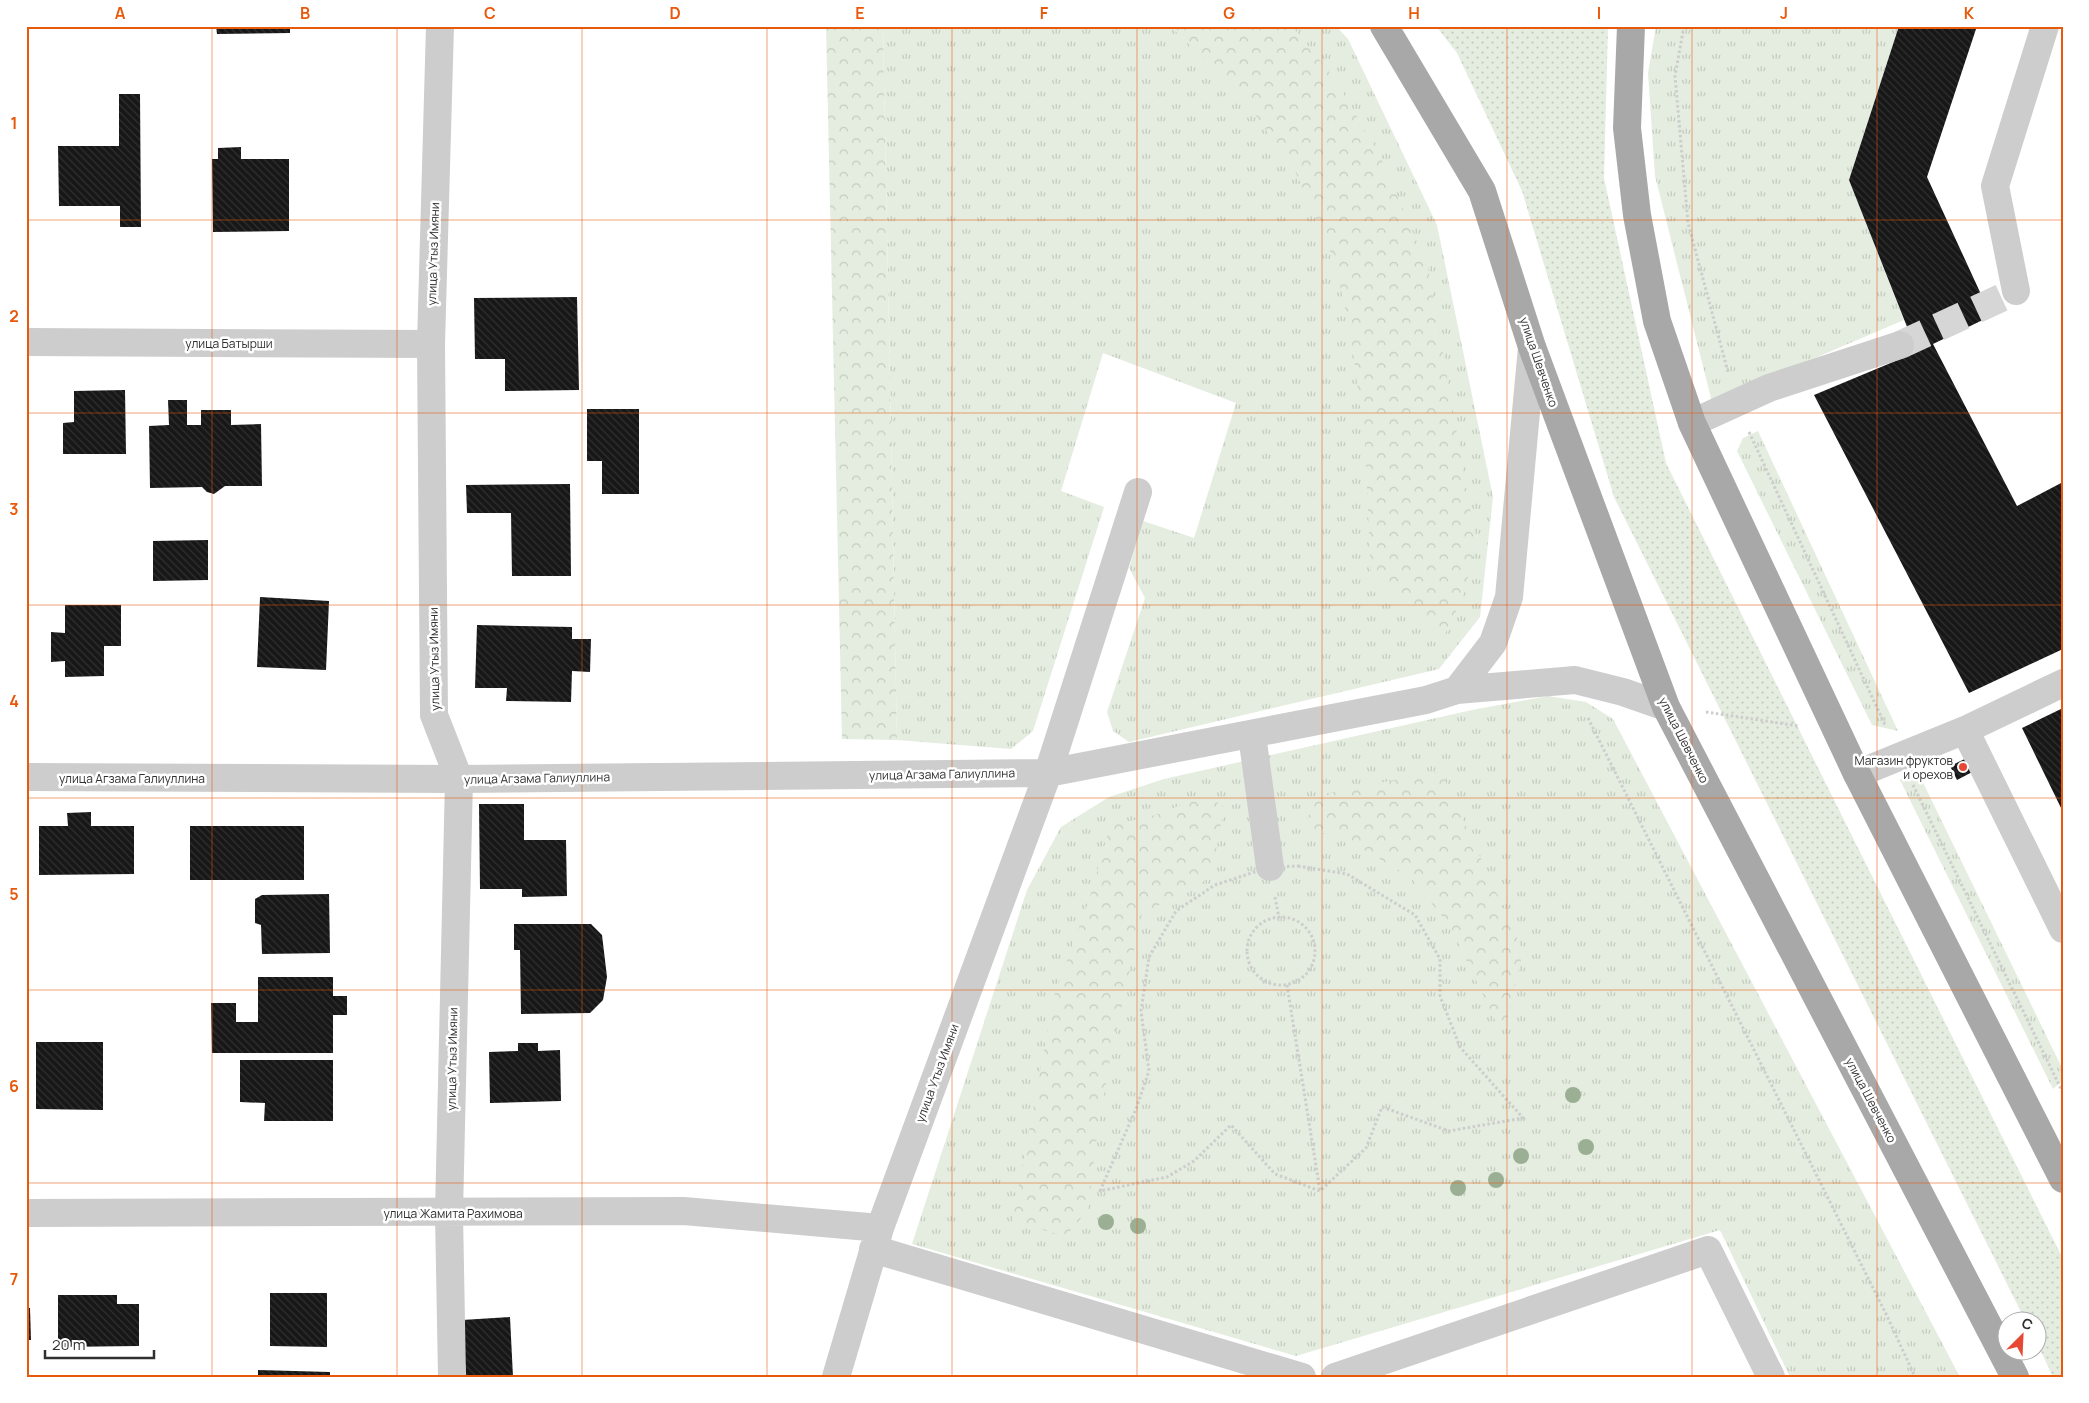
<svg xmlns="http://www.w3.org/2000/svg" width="2089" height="1403" font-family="Manrope,sans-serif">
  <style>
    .grass { fill: url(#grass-tufts) }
    .forest { fill: url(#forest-crowns) }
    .park { fill: url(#park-dots) }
    .building { fill: url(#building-back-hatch) }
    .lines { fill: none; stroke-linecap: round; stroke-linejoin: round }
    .minor-tunnel { stroke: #d6d6d6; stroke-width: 28; stroke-dasharray: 28 14; stroke-linecap: butt }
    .path { stroke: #cdcdcd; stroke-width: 3; stroke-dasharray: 2.5 2.5; stroke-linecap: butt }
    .minor { stroke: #cdcdcd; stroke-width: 28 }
    .major { stroke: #a8a8a8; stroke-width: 28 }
    .tree { fill: #9baf94 }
    .grid { fill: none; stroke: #e8590c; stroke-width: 1; stroke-opacity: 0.55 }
    .poi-dot { fill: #e64833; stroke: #fff; stroke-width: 2 }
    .labels { text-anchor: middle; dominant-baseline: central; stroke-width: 5; stroke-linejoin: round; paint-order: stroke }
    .street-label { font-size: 12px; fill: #303030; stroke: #fff }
    .poi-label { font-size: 12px; fill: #303030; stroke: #fff; text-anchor: end }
    .neatline { fill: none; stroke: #e8590c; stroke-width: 2 }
    .grid-label { font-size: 16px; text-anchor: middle; font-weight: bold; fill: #e8590c }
  </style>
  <defs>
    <pattern id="grass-tufts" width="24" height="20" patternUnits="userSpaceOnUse" patternTransform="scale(1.25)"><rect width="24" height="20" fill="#e4eddf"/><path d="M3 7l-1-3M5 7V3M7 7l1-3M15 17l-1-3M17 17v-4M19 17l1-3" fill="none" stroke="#c4ccc0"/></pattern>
    <pattern id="forest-crowns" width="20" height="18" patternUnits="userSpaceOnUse" patternTransform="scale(1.25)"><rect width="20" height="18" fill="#e4eddf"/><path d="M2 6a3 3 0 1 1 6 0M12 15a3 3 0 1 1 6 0" fill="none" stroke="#c4ccc0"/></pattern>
    <pattern id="park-dots" width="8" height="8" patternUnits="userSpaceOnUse" patternTransform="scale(1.25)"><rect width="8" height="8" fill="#e4eddf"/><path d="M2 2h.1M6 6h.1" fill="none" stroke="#c4ccc0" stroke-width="1.8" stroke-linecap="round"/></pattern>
    <pattern id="building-back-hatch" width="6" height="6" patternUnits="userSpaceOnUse" patternTransform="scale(1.25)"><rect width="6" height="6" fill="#171717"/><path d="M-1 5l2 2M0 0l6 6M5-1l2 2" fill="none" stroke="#303030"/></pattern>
  </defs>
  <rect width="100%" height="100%" fill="#fff"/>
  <path class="grass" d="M883,26H1336L1348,39L1437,225L1493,497L1480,617L1439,669L1129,742L1113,731L1107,712L1145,598L1129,568L1143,521L1194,538L1236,403L1103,353L1061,491L1104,507L1033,731L1011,749L897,740Z
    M1656,26H1899L1849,180L1904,320L1712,402L1655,176L1648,73Z
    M1758,431L1898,731L1872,725L1737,451L1743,438Z
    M1548,696L1586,702L1613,719L1960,1377H1790L1720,1230L1296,1356L912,1244L1027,890L1061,827L1109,797L1164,779L1472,710Z
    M1913,762L2063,1070V1080L2053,1089L1900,780Z"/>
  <path class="forest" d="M826,26H883L897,740L842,739Z
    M1170,26H1292L1334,78L1379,154L1428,267L1476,543L1463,597L1442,640L1371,576L1365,445L1350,329L1334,260L1296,173L1242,96Z
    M1441,771L1523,951L1507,1020L1496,1022L1450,926L1410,877L1346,839L1303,828L1318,795Z
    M1205,795L1224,807L1211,878L1142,914L1109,1065L1096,1143L1088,1210L1066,1236L1012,1222L1054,996L1089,900L1110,826L1159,814Z"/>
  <path class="park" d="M1436,26H1608L1604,178L1666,463L2063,1259V1377H2053L2037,1343L2036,1320H2025L1614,497L1522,191L1457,53Z"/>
  <path class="building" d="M216,26H290V33L217,34Z
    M1899,26H1977L1927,177L1991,316L1933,344L2017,506L2063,482V649L1969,693L1814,395L1917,352L1849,180Z
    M119,94H140L141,227H120V206H59L58,146H119Z
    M241,147V159H289V231L213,232L212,159H218V148Z
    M577,297L579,390L505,391V359H475L474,298Z
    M125,390L126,454H63V423L74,422V391Z
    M168,400H187V425H201V410H231V425L261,424L262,486H225L214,494L207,492L202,487L150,488L149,426L169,425Z
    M587,409H639V494H602V461H587Z
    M570,484L571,576H512L511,513H467L466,485Z
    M208,540V580L153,581V541Z
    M260,597L329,601L326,670L257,667Z
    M65,605H121V646H104V676L65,677V661L51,662V632L65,633Z
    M477,625L572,627V639H591L590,672L572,671L571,702L506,701L507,688H475Z
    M2063,708V812L2022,728Z
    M1971,756L1978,769L1957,780L1950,766Z
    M479,804H524V840H566L567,896L522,897V889H480Z
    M91,812V826H134V874L39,875V826H68L67,813Z
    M190,826H304V880H190Z
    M329,894L330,953L262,954L261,925L255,923V899L262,895Z
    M514,924H591L602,935L607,977L603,1000L590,1013L521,1014L520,950H514Z
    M258,977H333V996H347V1015H333V1053H212L211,1003H236V1022H258Z
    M36,1042H103V1110L36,1109Z
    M518,1043H538V1051L560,1050L561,1101L490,1103L489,1052L518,1051Z
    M240,1060H333V1121H264L265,1103L240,1102Z
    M270,1293H327V1347L270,1346Z
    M58,1295H117V1304H139V1346L58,1347Z
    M26,1308H30L31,1340H26Z
    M510,1317L513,1377H466L462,1320Z
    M258,1370L330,1372V1377H258Z"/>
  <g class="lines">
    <path class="minor-tunnel" d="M1900,345L2016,291"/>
    <path class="path" d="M1684,26L1675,76L1688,223L1728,372
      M1749,432L1886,727
      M1706,712L1799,726
      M1588,718L1888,1318L1915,1377
      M1913,785L2063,1093
      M1298,866L1347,874L1415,915L1440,959V996L1460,1047L1523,1118L1449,1131L1382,1107L1366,1148L1320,1191L1275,1174L1231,1125L1194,1161L1167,1177L1100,1191L1136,1109L1149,1071L1141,1011L1149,957L1176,911L1215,885L1270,867Z
      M1275,897L1279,918
      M1247 951a34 34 0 1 1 68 0a34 34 0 1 1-68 0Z
      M1287,985L1320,1191"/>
    <path class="minor" d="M440,26L431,344L434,715L459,779L449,1213L452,1377
      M2016,291L1995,186L2045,26
      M26,342L431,344
      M1692,423L1769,388L1900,345
      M1457,690L1493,643L1509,597L1532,347
      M1965,730L2063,929
      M1252,735L1270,867
      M1857,774L1965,730L2063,683
      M26,777L459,779L1048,773L1426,700L1457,690L1575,680L1623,692L1666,707
      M26,1213L684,1211L880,1228
      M873,1249L1302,1377
      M836,1377L880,1228L1048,773L1138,492
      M1335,1377L1708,1250L1771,1377"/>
    <path class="major" d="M1384,26L1482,191L1532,347L1666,707L2015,1377
      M1631,26L1627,128L1637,215L1657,321L1692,423L1857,774L2063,1179"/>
  </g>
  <g class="tree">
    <circle cx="1573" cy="1095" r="8"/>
    <circle cx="1586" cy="1147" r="8"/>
    <circle cx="1521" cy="1156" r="8"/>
    <circle cx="1496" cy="1180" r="8"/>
    <circle cx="1458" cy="1188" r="8"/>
    <circle cx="1106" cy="1222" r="8"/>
    <circle cx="1138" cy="1226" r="8"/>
  </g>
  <path class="grid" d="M212,26V1377M397,26V1377M582,26V1377M767,26V1377M952,26V1377M1137,26V1377M1322,26V1377M1507,26V1377M1692,26V1377M1877,26V1377M26,220H2063M26,413H2063M26,605H2063M26,798H2063M26,990H2063M26,1183H2063"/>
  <circle class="poi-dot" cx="1963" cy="767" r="5"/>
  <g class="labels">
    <g class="street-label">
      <text transform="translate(433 254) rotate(-88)">улица Утыз Имяни</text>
      <text x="229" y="343">улица Батырши</text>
      <text transform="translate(1539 362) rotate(71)">улица Шевченко</text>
      <text transform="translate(434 659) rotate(-91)">улица Утыз Имяни</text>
      <text transform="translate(1684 740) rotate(63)">улица Шевченко</text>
      <text transform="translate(942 774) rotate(-1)">улица Агзама Галиуллина</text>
      <text x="132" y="778">улица Агзама Галиуллина</text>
      <text transform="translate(537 778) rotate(-1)">улица Агзама Галиуллина</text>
      <text transform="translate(452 1059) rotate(-89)">улица Утыз Имяни</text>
      <text transform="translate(937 1073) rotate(-70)">улица Утыз Имяни</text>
      <text transform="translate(1871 1100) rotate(62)">улица Шевченко</text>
      <text x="453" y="1213">улица Жамита Рахимова</text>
    </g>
    <g class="poi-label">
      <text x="1953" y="760">Магазин фруктов<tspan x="1953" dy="14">и орехов</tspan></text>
    </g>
  </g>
  <rect width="2089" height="1403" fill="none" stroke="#ffffff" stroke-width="55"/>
  <g transform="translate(2022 1336) rotate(24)"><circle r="24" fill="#ffffff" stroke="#acacac"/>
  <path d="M0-4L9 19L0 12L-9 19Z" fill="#e64833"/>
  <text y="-8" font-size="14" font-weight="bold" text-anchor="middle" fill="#303030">С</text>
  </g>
  <path d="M45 1350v8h109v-8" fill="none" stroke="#303030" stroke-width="2.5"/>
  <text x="52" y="1350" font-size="15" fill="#303030" stroke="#ffffff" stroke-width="4" paint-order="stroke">20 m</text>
  <rect x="28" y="28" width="2034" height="1348" class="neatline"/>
  <g class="grid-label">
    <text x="120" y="19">A</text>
    <text x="305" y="19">B</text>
    <text x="490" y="19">C</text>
    <text x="675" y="19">D</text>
    <text x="860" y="19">E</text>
    <text x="1044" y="19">F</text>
    <text x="1229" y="19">G</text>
    <text x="1414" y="19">H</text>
    <text x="1599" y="19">I</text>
    <text x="1784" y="19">J</text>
    <text x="1969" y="19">K</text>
    <text x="14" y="129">1</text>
    <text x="14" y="322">2</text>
    <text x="14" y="515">3</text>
    <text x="14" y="707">4</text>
    <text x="14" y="900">5</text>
    <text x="14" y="1092">6</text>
    <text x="14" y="1285">7</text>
  </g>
</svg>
